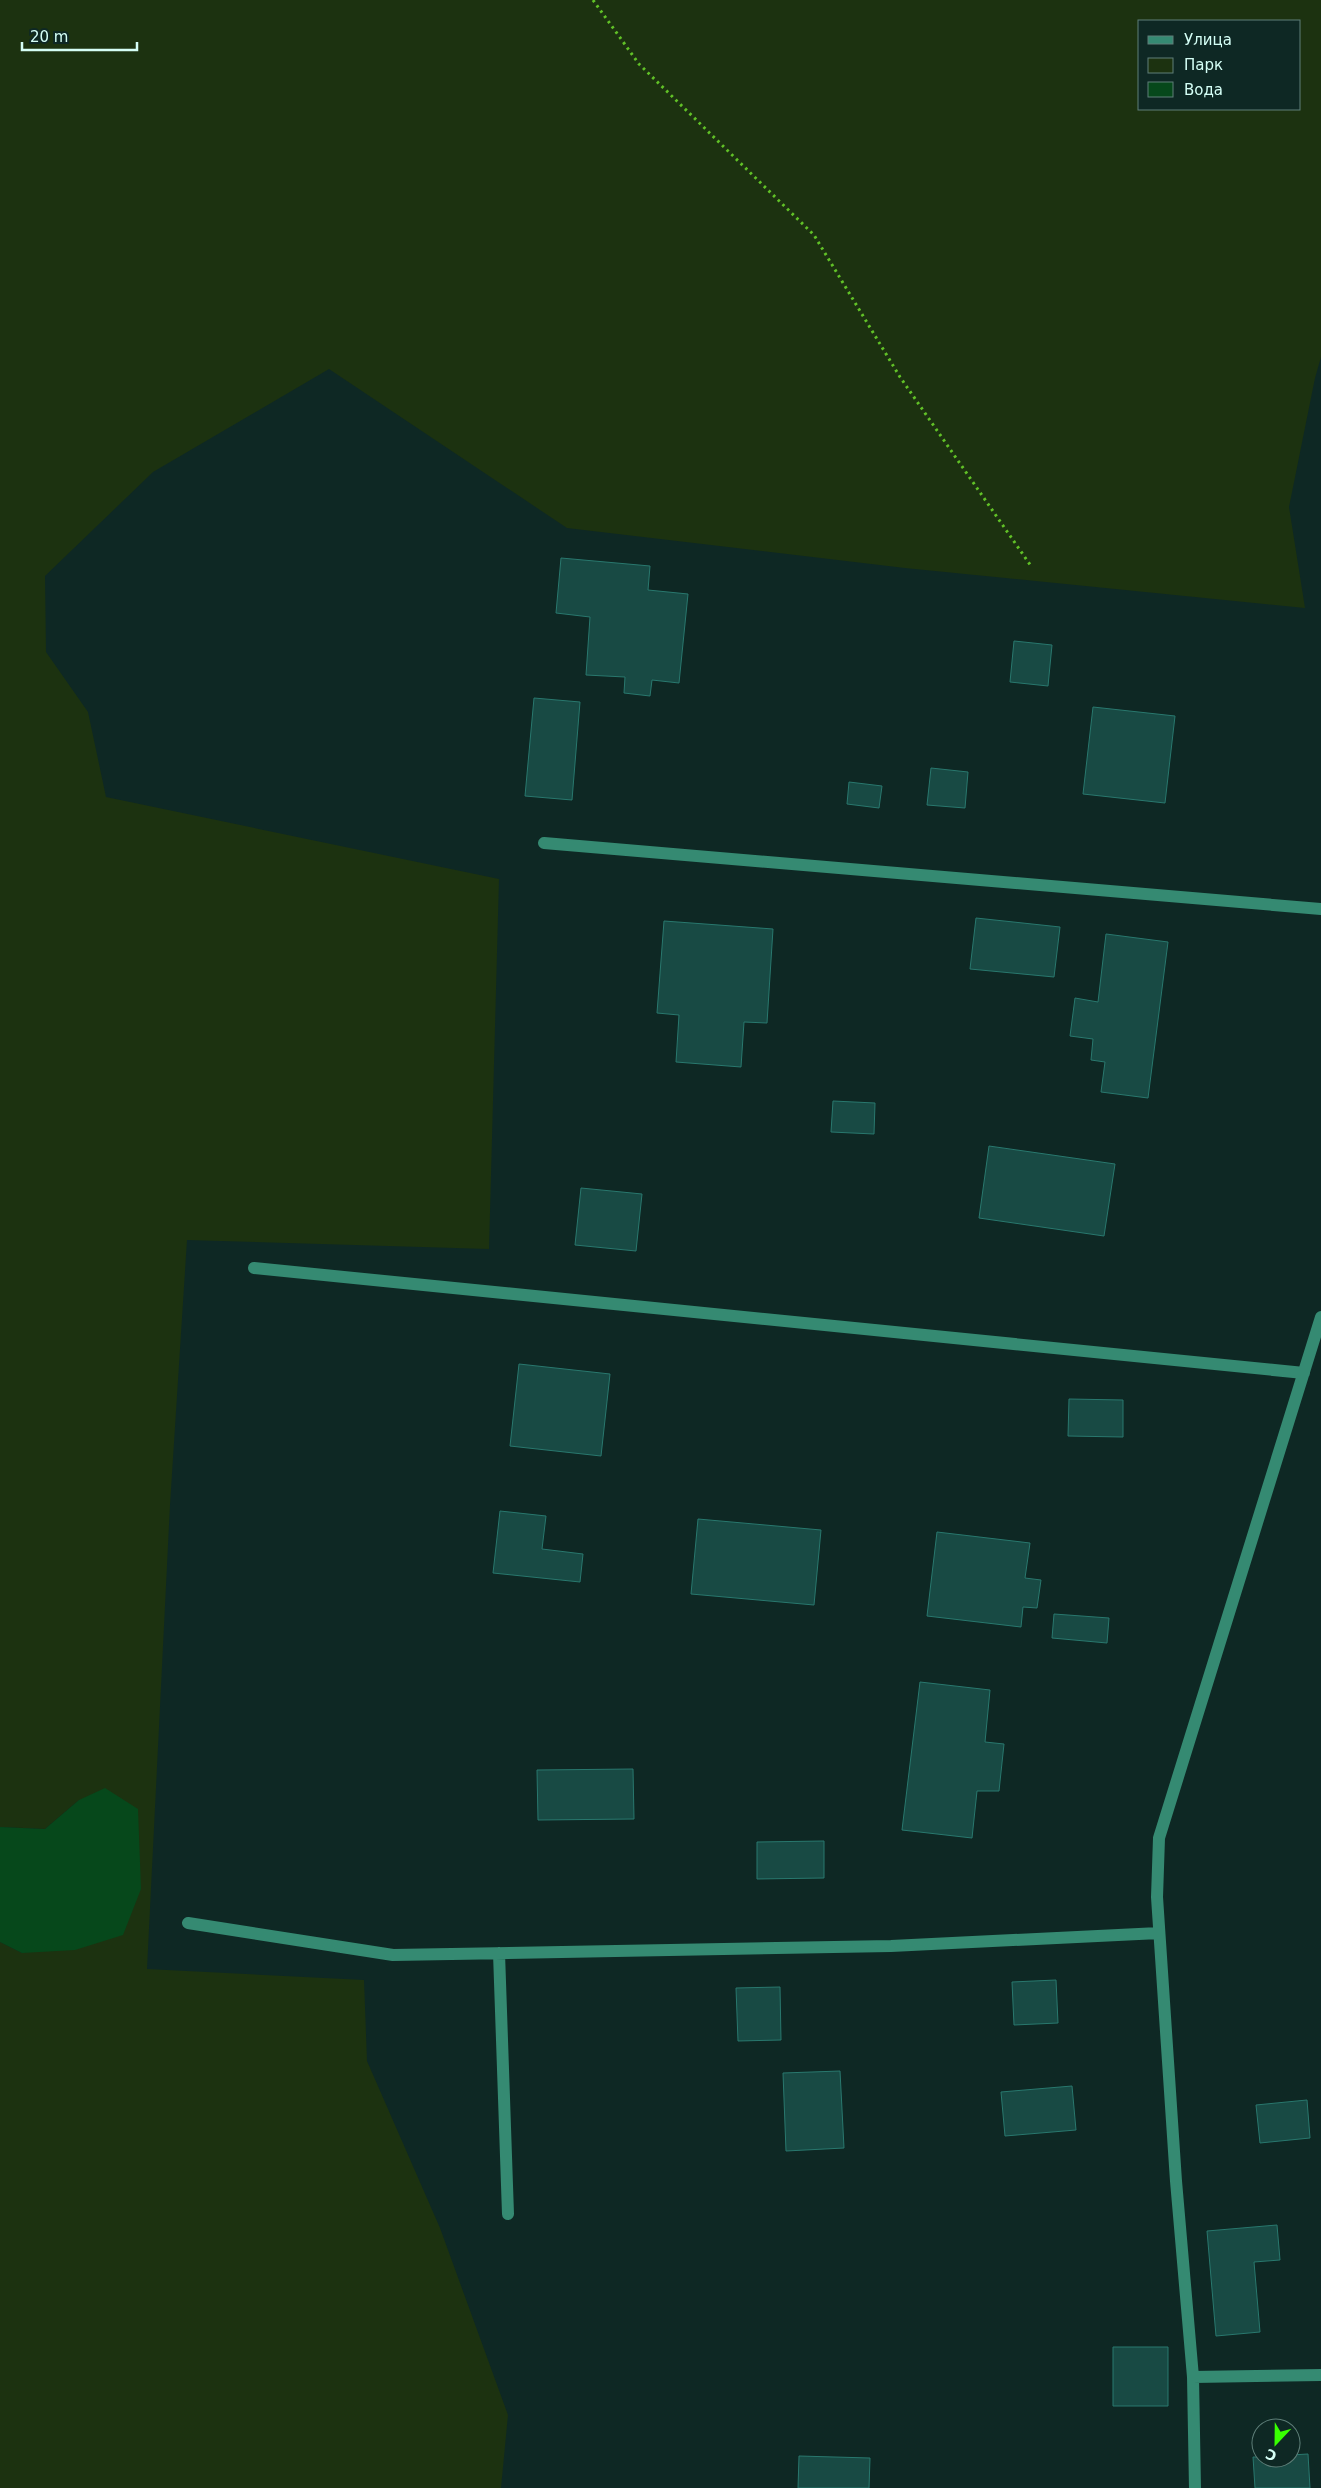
<svg xmlns="http://www.w3.org/2000/svg" width="1321" height="2488" font-family="'DejaVu Sans',sans-serif">
  <style>
    .green { fill: #1c3210; fill-rule: evenodd }
    .water { fill: #06481b }
    .building { fill: #184a44; stroke: #29786e }
    .lines { fill: none; stroke-linecap: round; stroke-linejoin: round }
    .path { stroke: #61c127; stroke-width: 3; stroke-dasharray: 2.5 4; stroke-linecap: butt }
    .minor { stroke: #358a72; stroke-width: 12 }
  </style>
  <rect width="100%" height="100%" fill="#0e2824"/>
  <path class="green" d="M0,0H1321V357L1315,378L1289,507L1305,608L905,568L567,528L329,369L153,472L45,576L46,652L88,712L106,797L499,879L489,1249L187,1240L170,1505L147,1969L364,1980L367,2061L440,2228L508,2415L501,2488H0V1942L22,1953L79,1800L45,1829L0,1827ZM1140,21H1300V109H1140Z"/>
  <path class="water" d="M105,1788L138,1809L141,1889L123,1935L75,1950L22,1953L0,1942V1827L45,1829L79,1800Z"/>
  <path class="building" d="M561,558L650,566L648,590L688,594L679,683L652,680L650,696L624,693L625,677L586,675L590,617L556,613Z
    M1014,641L1052,645L1048,686L1010,682Z
    M534,698L580,702L572,800L525,796Z
    M1093,707L1175,716L1165,803L1083,794Z
    M931,768L968,772L965,808L927,805Z
    M849,782L882,786L879,808L847,804Z
    M976,918L1060,927L1054,977L970,969Z
    M664,921L773,929L767,1023L744,1022L741,1067L676,1062L679,1015L657,1013Z
    M1106,934L1168,942L1148,1098L1101,1092L1105,1062L1091,1060L1093,1039L1070,1036L1075,998L1098,1002Z
    M833,1101L875,1103L874,1134L831,1132Z
    M989,1146L1115,1164L1104,1236L979,1218Z
    M581,1188L642,1194L636,1251L575,1245Z
    M519,1364L610,1374L601,1456L510,1446Z
    M1069,1399L1123,1400V1437L1068,1436Z
    M500,1511L546,1516L542,1549L583,1554L580,1582L493,1573Z
    M698,1519L821,1530L814,1605L691,1594Z
    M937,1532L1030,1543L1025,1578L1041,1580L1037,1608L1023,1607L1021,1627L927,1616Z
    M1054,1614L1109,1618L1107,1643L1052,1638Z
    M920,1682L990,1690L985,1742L1004,1744L999,1791H977L972,1838L902,1830Z
    M633,1769L634,1819L538,1820L537,1770Z
    M824,1841V1878L757,1879V1842Z
    M1056,1980L1058,2023L1014,2025L1012,1982Z
    M780,1987L781,2040L738,2041L736,1988Z
    M840,2071L844,2148L786,2151L783,2073Z
    M1072,2086L1076,2130L1005,2136L1001,2092Z
    M1307,2100L1310,2138L1260,2143L1256,2105Z
    M1277,2225L1280,2260L1254,2262L1260,2332L1216,2336L1207,2231Z
    M1113,2347H1168V2406H1113Z
    M1308,2454L1310,2488H1255L1253,2457L1291,2458V2455Z
    M799,2456L870,2458L869,2488H798Z"/>
  <g class="lines">
    <path class="path" d="M593,0L639,64L814,235L900,377L1031,566"/>
    <path class="minor" d="M544,843L1321,909
      M254,1268L1304,1373
      M188,1923L393,1955L891,1946L1159,1933
      M499,1953L508,2214
      M1193,2377L1321,2375
      M1195,2488L1193,2377L1176,2181L1157,1897L1159,1838L1321,1317"/>
  </g>
  <rect x="1138" y="20" width="162" height="90" fill="#0e2824" stroke="#5e7e78"/>
  <rect x="1148" y="36" width="25" height="8" fill="#358a72" stroke="#5e7e78"/>
  <text x="1184" y="45" font-size="15" fill="#d5fff6">Улица</text>
  <rect x="1148" y="58" width="25" height="15" fill="#1c3210" stroke="#5e7e78"/>
  <text x="1184" y="70" font-size="15" fill="#d5fff6">Парк</text>
  <rect x="1148" y="82" width="25" height="15" fill="#06481b" stroke="#5e7e78"/>
  <text x="1184" y="95" font-size="15" fill="#d5fff6">Вода</text>
  <g transform="translate(1276 2443) rotate(202)"><circle r="24" fill="#0e2824" stroke="#5e7e78"/>
  <path d="M0-4L9 19L0 12L-9 19Z" fill="#38ff01"/>
  <text y="-8" font-size="14" font-weight="bold" text-anchor="middle" fill="#d5fff6">С</text>
  </g>
  <path d="M22 42v8h115v-8" fill="none" stroke="#d5fff6" stroke-width="2.5"/>
  <text x="30" y="42" font-size="15" fill="#d5fff6" stroke="#0e2824" stroke-width="4" paint-order="stroke">20 m</text>
</svg>
